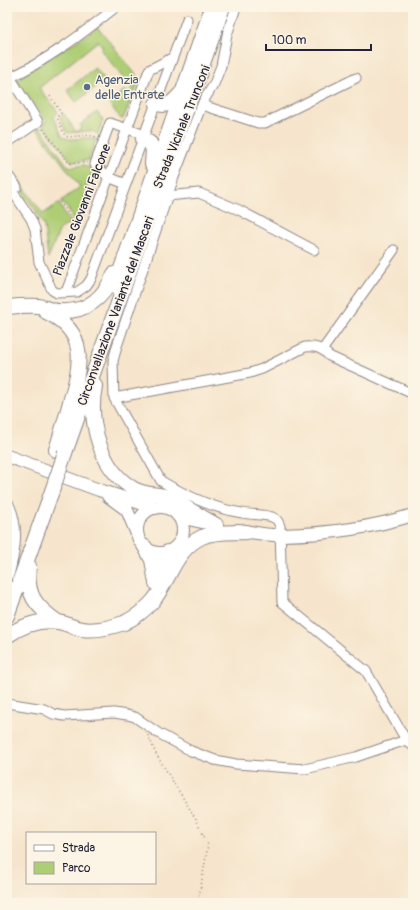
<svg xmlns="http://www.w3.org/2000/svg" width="420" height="910" font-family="Pangolin,sans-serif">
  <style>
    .green { fill: #aece75; stroke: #687858 }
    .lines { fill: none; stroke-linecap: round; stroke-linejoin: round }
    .minor-casing { stroke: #8c8484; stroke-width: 11 }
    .major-casing { stroke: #8c8484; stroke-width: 14 }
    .highway-casing { stroke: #8c8484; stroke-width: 16 }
    .path { stroke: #8c8484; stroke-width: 1.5; stroke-dasharray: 1 3; stroke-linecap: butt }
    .minor { stroke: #fff; stroke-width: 9 }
    .major { stroke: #fff; stroke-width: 12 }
    .highway { stroke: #fff; stroke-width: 14 }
    .highway-bridge-casing { stroke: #8c8484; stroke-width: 16; stroke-linecap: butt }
    .highway-bridge { stroke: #fff; stroke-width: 14 }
    .service-dot { fill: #5c6f8a; stroke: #fcf5e5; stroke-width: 1.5 }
    .labels { text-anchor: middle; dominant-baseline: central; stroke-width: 3; stroke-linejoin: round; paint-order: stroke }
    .service-label { font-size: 13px; fill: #4e5e75; stroke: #fcf5e5; text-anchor: start }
    .street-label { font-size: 13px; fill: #22223b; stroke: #fcf5e5 }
  </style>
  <rect width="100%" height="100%" fill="#fcf5e5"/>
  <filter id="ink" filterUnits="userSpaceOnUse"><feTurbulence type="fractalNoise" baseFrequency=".025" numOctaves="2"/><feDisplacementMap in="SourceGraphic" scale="8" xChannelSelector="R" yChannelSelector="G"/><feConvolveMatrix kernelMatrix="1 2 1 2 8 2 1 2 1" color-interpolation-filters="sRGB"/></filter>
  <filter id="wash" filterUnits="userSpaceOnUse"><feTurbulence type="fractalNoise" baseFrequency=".012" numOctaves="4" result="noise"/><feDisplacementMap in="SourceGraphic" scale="16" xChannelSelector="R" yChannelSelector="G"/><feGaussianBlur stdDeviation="0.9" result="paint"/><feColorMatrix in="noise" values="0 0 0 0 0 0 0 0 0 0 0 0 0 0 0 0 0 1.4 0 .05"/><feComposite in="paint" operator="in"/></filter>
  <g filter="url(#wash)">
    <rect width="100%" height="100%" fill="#f6e5cc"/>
    <path class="green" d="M97,26L140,80L123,119H121L109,103L125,90L127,93L133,88L128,81L127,83L101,50L103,47L98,41L39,88L58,112L54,117L62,136C71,143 85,135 96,139L89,160L72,162L43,125L46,121L16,80L92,31Z
      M95,68L105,80L76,102L67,90Z
      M97,112L103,120L98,134L91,131L67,133L60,117L64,114L76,132L82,128L80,125Z
      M40,127L67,165L72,167L84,165L89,168L90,166L93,170L84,194L89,203L83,215L73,221L69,210L61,201L80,187L37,129Z
      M7,164L43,214L59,203L70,223L60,229L48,258L44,226L36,211L7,172Z"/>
  </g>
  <g filter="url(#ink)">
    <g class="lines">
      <defs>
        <path id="minor" d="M236,7L227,35L221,66L214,84L203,102L174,177L117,346L113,361L114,398L161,481C185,495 215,509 242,513C251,515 263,514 272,517C277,519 278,521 280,526L282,602L366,671L406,740L413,746
          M7,79C47,61 82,34 116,7
          M202,105L258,123H265L356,78
          M7,143L38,122L10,77
          M7,174L17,187
          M7,183L31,219L35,229L39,262L52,290L57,293L77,292L86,286L91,279L187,19
          M126,184L108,177L95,164L110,123L145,135
          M167,196L199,193L239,210L314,250
          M66,292L149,70L172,58
          M323,349L394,250
          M114,398L250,373L262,369L305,347C316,346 322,348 329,356L413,394
          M7,703L44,709L53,714L64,716L114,713L127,715L135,717L158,733L191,751L215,760L236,764L305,769L356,757L406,740"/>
        <path id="major" d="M7,456L99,490L156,508
          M108,496L127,510L137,534
          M137 530a23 23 0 1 1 46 0a23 23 0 1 1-46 0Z
          M177,515L188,519L211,524
          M238,530C253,532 267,536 282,535C326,534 371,528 413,515"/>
        <path id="highway" d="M156,104C169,107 172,103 181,93
          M143,139L150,143L153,150L152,164
          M115,286L212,7
          M7,307C17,306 28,305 38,306C45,307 52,311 59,311C86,313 104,298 114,274
          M46,312C89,332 81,365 70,402C66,418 61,434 56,450
          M95,386C88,421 100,470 134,489C147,496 156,493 169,497C178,500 184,507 192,511C200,516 208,520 216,525
          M65,453L223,7
          M7,506C17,528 13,550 7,573
          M145,547L152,560L156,583
          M29,566C26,595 35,606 58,622
          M158,582L168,552
          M7,616L52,491
          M7,636C22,626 39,619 58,622C66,623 74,628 82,629C94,631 112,627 124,623C134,618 145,610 153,601C170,580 175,549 202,537C215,531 233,533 247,532"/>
      </defs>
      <use href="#minor" class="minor-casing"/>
      <use href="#major" class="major-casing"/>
      <use href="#highway" class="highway-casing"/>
      <path class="path" d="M50,96L61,113L57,117L64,134L68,137L89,135L97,137
        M43,129L69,163H88
        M60,202L66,210L72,222
        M148,735L156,754L196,819L208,845L198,903"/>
      <use href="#minor" class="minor"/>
      <use href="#major" class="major"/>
      <use href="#highway" class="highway"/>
      <defs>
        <path id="highway-bridge" d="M52,491L65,453"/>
      </defs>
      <use href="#highway-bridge" class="highway-bridge-casing"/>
      <use href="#highway-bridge" class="highway-bridge"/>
    </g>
  </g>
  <circle class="service-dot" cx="87" cy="87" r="4"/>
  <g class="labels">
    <g class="service-label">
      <text x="95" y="80">Agenzia<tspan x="95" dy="15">delle Entrate</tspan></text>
    </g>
    <g class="street-label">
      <text transform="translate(182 127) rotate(-68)">Strada Vicinale Trunconi</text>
      <text transform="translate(82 210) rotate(-69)">Piazzale Giovanni Falcone</text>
      <text transform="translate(116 311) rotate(-70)">Circonvallazione Variante del Mascari</text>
    </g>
  </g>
  <rect width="420" height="910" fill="none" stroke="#fcf5e5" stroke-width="24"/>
  <rect x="26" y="832" width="130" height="52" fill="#fcf5e5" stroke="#a5a1a1"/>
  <rect x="34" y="845" width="20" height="6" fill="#ffffff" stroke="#a5a1a1"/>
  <text x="62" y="852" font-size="12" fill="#22223b">Strada</text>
  <rect x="34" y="862" width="20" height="12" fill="#aece75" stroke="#a5a1a1"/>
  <text x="62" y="872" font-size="12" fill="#22223b">Parco</text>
  <path d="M266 44v6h105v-6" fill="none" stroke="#22223b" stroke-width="2"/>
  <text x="272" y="44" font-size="12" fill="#22223b" stroke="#fcf5e5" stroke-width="3" paint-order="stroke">100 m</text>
</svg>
